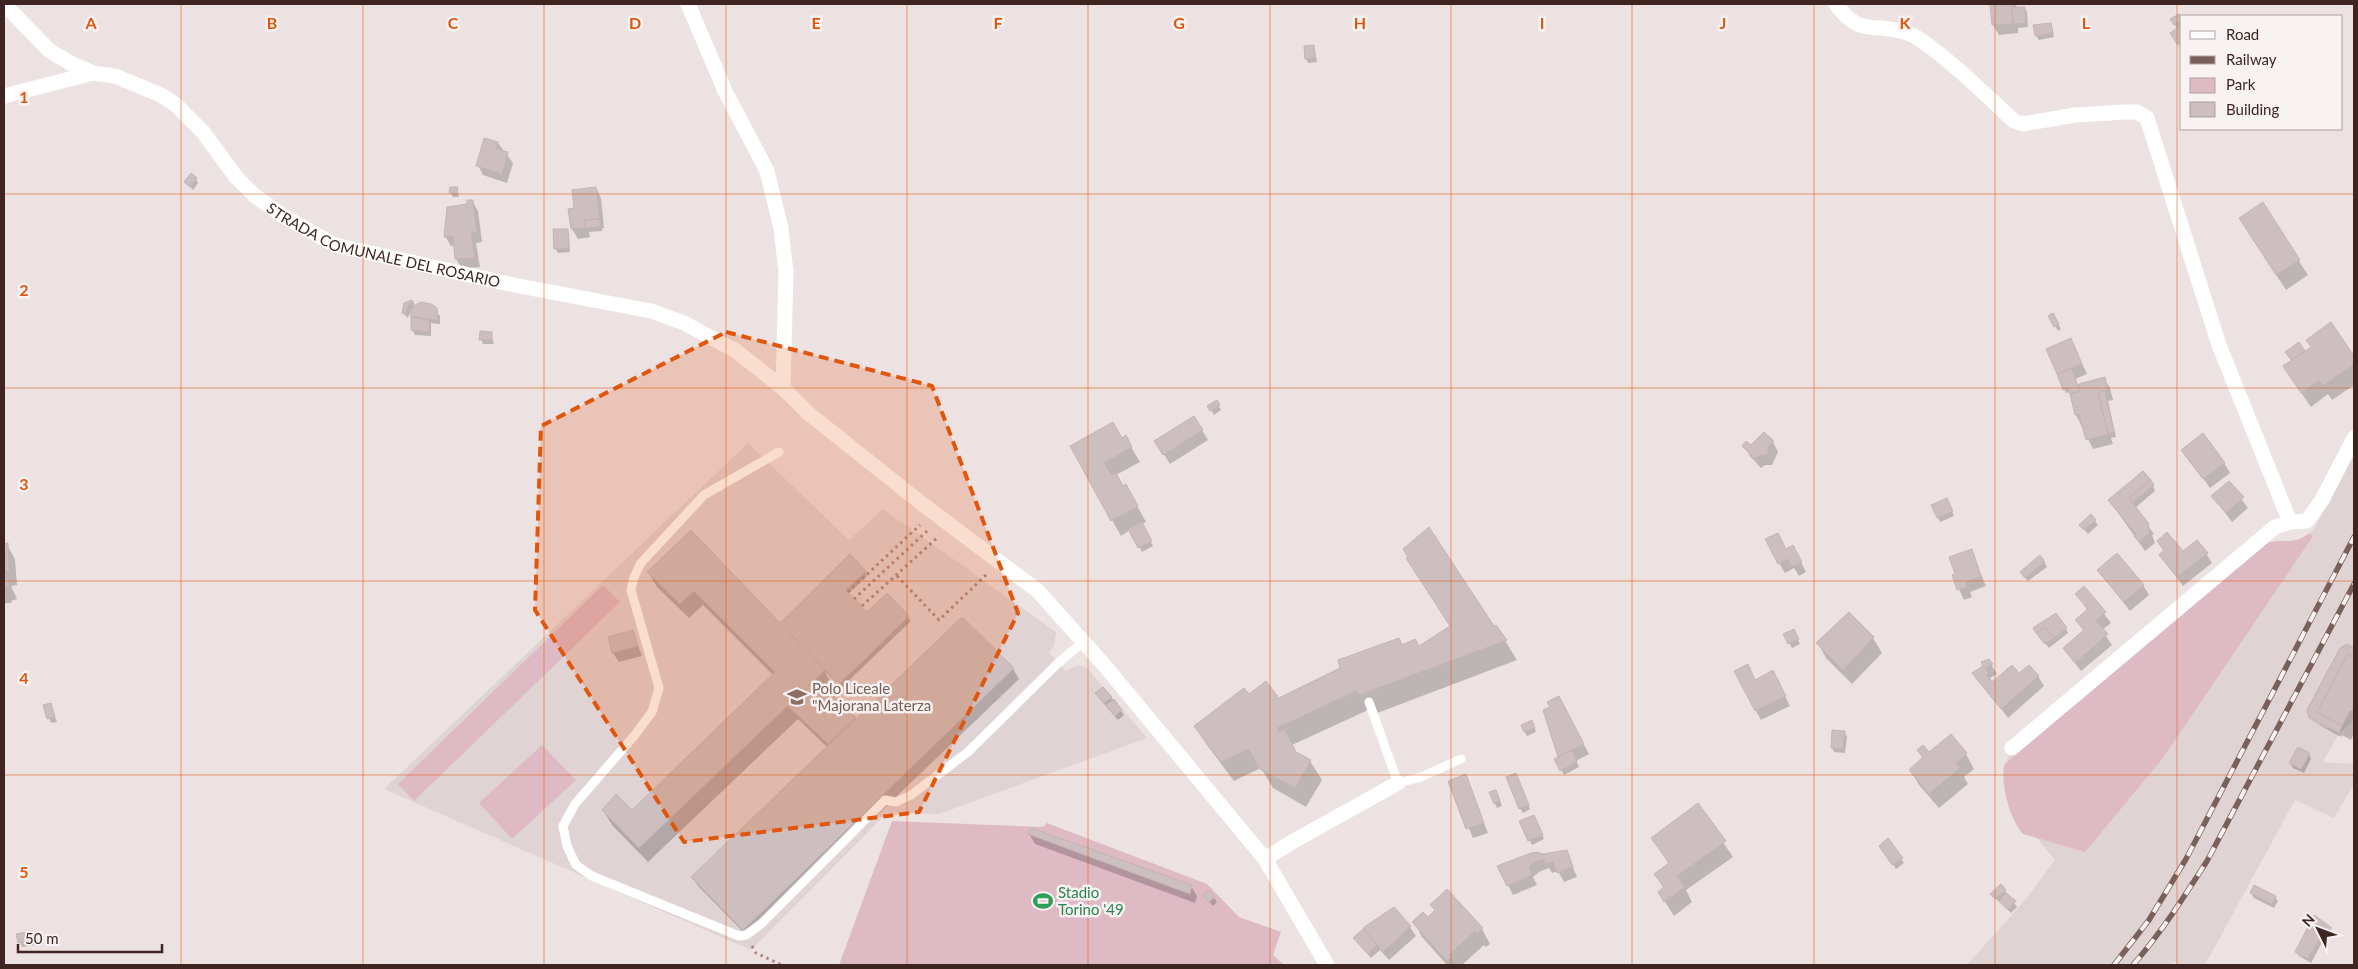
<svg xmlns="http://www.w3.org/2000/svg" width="2358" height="969" font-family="Lato,sans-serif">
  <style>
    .built { fill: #e0d3d3 }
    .green { fill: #debac5 }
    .shadow { fill: #0003 }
    .building { fill: #cdbebf; stroke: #c6b4b4 }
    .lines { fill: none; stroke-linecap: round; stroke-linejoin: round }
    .path { stroke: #b18681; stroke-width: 3; stroke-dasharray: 2.5 4; stroke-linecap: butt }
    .lane { stroke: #fff; stroke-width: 9 }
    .street { stroke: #fff; stroke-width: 15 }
    .rail-casing { stroke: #7a605b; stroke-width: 5.5 }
    .rail { stroke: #f9f2f3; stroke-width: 4; stroke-dasharray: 11; stroke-linecap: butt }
    .marked { fill: #e0560d; fill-opacity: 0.2; stroke: #e0560d; stroke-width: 4; stroke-dasharray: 10 6; stroke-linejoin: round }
    .grid { fill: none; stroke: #e0560d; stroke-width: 1; stroke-opacity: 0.55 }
    .labels { text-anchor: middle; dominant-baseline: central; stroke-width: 5; stroke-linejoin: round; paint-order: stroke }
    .street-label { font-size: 15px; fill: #3e2521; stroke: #f9f2f3 }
    .education-label { font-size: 15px; fill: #785e54; stroke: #f9f2f3; text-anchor: start }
    .leisure-label { font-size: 15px; fill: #27864d; stroke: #f9f2f3; text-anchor: start }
    .grid-label { font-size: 16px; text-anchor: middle; font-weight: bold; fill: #e0560d; stroke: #f9f2f3; stroke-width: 5; stroke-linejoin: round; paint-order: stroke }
  </style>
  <rect width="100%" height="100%" fill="#ede2e2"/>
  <path class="built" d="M748,443L849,540L883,509L1056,632L1054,646L1049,653L1066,671L1078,665L1087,668L1147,738L939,814L887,813L751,950L384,789Z
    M2354,454V720L2338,735L2323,762L2354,764V784L2334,818L2295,800L2205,965H2182L2173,962L2170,965H1967L2026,899L2055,860L2011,807L2007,758L2201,597L2289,543L2306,537L2314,529Z"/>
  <path class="green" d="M2309,533L2313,536L2163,758L2085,852L2023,834C2009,817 2001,787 2004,765L2095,685L2266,543C2283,538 2294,546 2309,533Z
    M603,585L620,602L414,801L398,784Z
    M542,745L576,780L512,839L479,803Z
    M892,821L1043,827L1047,823L1207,884L1239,917L1281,932L1273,955L1284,965H839Z"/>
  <path class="shadow" d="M1991,4H2016L2017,8H2024L2027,12L2028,27L2018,28V33L1999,35L1993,25Z
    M2172,20H2182L2181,48L2172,33L2178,30Z
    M2051,24L2054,37L2039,40L2036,35Z
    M1314,46L1317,62L1308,63L1306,58Z
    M498,143L513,163L507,183L483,175L478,165Z
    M196,179L198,183L193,190L186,182Z
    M457,188L459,197H453L450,192Z
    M596,188L601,198L604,228L602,229V231L589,232L590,237L578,239L572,229L570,210L575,209Z
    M472,201L478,211L482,242L476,243L480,267L462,269L456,259L455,245L451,246L445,236Z
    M2262,204L2308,275L2286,290L2249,233Z
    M567,230L569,234L570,252L558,253L555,248Z
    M412,301L415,307L430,305L440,316V324L431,323V336L415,335L412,330L411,309L408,318L403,313L405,304Z
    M2053,315L2061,329L2058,331L2050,317Z
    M2330,324L2354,358V385L2332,400L2328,394L2311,407L2293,381V361L2287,352L2299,344L2305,353L2312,348Z
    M491,333L494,344H483L481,339Z
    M2071,340L2087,374L2075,379L2078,385L2104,379L2110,388L2113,400L2108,401L2116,437L2111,438L2113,444L2093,449L2076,415L2070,392L2066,393L2064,389Z
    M1216,402L1221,410L1214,415L1209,406Z
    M1202,430L1208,440L1170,464L1162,451Z
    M1125,437L1140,462L1116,475L1123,487L1126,486L1146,522L1141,524L1153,546L1142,552L1130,530L1121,536L1072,447Z
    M1773,442L1778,452L1772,465H1765L1761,468L1750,456L1744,446L1751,447Z
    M2183,450L2224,463L2230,473L2210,488Z
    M2229,483L2248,508L2232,522L2213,497Z
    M2153,485L2155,491L2135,508L2154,534L2152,535L2155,543L2145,551L2109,500Z
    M1949,504L1954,516L1940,522L1932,506Z
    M2091,516L2098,525L2088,534L2081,525Z
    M2158,542L2183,553H2206L2212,563L2183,586L2160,555L2164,552Z
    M4,545H7L15,559L17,585L11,586L17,599L11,601L12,603H4Z
    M1786,550L1798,556L1806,572L1799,576L1794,568L1785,573L1779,563Z
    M1971,551L1986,586L1970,592L1972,597L1964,600L1953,576L1957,575Z
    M2044,562L2047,567L2028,581L2024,576Z
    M2098,570L2143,585L2149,595L2130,611Z
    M865,571L867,576L848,594L867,614L908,617L911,621L842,687L824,671L833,686L827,691L856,720L962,619L1013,669L1019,679L749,938L698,886L692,877L827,747L798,719L648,862L612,825L603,810L632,812L773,675L703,605L689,618L657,587L648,572L785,629L782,623Z
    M2084,588L2111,623L2102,630L2112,645L2081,671L2064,648L2084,632L2077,620L2088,611L2077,594Z
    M1496,626L1517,660L1372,715L1368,710L1292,745L1297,754L1310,761L1322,780L1306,807L1273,788L1261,768L1234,781L1207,745L1195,726L1248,696L1279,699L1402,646L1419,648Z
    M2066,629L2068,633L2049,648L2037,633Z
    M1793,631L1800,644L1792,648L1785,635Z
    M633,632L642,656L619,662L613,653Z
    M1873,638L1882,653L1852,684L1826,658L1818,643Z
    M2347,646L2354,649V733L2351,740L2342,735L2341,737L2312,721L2327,728Z
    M1989,661L1997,674L1990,678L1993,683L2019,675L2038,676L2044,686L2008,718L1974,673L1985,666Z
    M1755,681L1778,682L1790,706L1761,720L1756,711Z
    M1099,698H1111L1124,715L1118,720Z
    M50,704L57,722L51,723L45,706Z
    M1564,707L1589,754L1576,761L1579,767L1564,775L1556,760L1560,756Z
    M1534,726L1536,732L1527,736L1525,732Z
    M1844,732L1847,737L1845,753L1834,752L1832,747Z
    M1918,750L1929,754H1966L1974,769L1964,777L1968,784L1939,808L1919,785L1911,770L1923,759Z
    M2309,754L2311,759L2304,773L2293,768L2290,763Z
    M1465,776L1488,833L1473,838L1449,781Z
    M1518,779L1530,809L1523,813L1520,808Z
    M1498,795L1502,806L1497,808L1495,803Z
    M1698,805L1733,857L1686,890L1692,902L1674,916L1659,892L1664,889L1656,874L1670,864L1653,838Z
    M1536,821L1544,839L1532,845L1521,822Z
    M1029,834L1191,886L1197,896L1195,903L1035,844Z
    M1888,840L1904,863L1896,869L1883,850Z
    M1566,851L1577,877L1564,882L1558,871L1552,873L1549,868L1539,872L1533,877L1537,885L1513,895L1499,867Z
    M1208,891L1217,902L1213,906L1204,895Z
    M2005,891L2017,907L2011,913L1995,898Z
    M2251,893L2275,897L2278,901L2274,908L2254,898Z
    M1432,905L1482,929L1490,944L1486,947L1484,945L1462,965H1447L1422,937L1414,922L1428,918L1435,911Z
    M2315,917L2333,933L2325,937L2311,963L2299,956L2296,952Z
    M1410,927L1416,936L1389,960L1380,950L1371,958L1354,938L1365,930Z
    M32,933L36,945L22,947L18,935Z"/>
  <path class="building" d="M1990,4H2012L2013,24L1992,25Z
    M2012,7H2025L2026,23L2013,24Z
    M2179,14L2182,20L2174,25L2170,19Z
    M2051,23L2053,33L2035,36L2033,25Z
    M2182,25V41L2177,44L2170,33Z
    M1314,45L1315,58L1305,59L1304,46Z
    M484,138L498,142L496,149L508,152L502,174L476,166Z
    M191,173L197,178L190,187L184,182Z
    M450,187H458L457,193H449Z
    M596,187L600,219L584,220L585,228L571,229L568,209L574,208L572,190Z
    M467,200H473L477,232L471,233L475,258L455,259L453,236L444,237L447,207L467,204Z
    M2263,202L2300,260L2276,275L2239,218Z
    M600,219V227L585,228L584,220Z
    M553,229H568L569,248L554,249Z
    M412,300L414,303L409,304L406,314L402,313L404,303Z
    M421,302L431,304L437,308L438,320L412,318L410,313L413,306Z
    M2053,313L2059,324L2054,327L2048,316Z
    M411,316L429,320V332L411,330Z
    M2331,322L2354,356V364L2323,386L2319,380L2301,393L2283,366L2311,347L2306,340Z
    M480,331L492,332V340H479Z
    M2071,338L2082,364L2057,374L2046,349Z
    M2299,342L2305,351L2291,360L2285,352Z
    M2071,368L2080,391L2070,394L2068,387L2063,390L2057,374Z
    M2105,377L2108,390L2098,393L2108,434L2086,440L2079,414L2075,415L2070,394L2080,391L2079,384Z
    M2105,391L2114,432L2108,434L2098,393Z
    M1217,400L1220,405L1210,411L1207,406Z
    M1194,416L1203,430L1163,455L1154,441Z
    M1113,422L1122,438L1126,435L1132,447L1104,463L1111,475L1116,473L1123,486L1126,484L1138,506L1111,521L1070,446Z
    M1764,432L1774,441L1769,446L1767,455H1760L1755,459L1742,446L1746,441L1751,445Z
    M2203,433L2225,463L2203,479L2181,450Z
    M2143,471L2151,480L2129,498L2149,524L2148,525L2150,533L2139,542L2134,536L2136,534L2108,500Z
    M2151,480L2154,485L2132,503L2129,498Z
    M2229,481L2244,497L2226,513L2211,496Z
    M1947,498L1953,511L1937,518L1931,505Z
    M2091,514L2096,520L2084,530L2079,525Z
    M1142,522L1152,541L1138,548L1128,529Z
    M1429,527L1494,626L1496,625L1507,640L1359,695L1356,691L1277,728L1279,732L1285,730L1296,752L1311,760L1295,788L1260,769L1249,749L1221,762L1194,726L1244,688L1249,694L1266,681L1279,698L1340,668L1338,660L1399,638L1402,645L1415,639L1419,646L1450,626L1406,558L1408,557L1403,549Z
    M691,530L825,670L639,848L602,810L616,794L632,810L775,672L694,591L680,604L647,572Z
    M2167,532L2183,551L2197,540L2208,553L2177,577L2159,555L2164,550L2157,541Z
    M1778,533L1786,549L1793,545L1802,562L1792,567L1788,559L1778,564L1765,539Z
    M8,543L9,571H4V544Z
    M1972,549L1981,576L1966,582L1967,587L1957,590L1952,575L1955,574L1949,557Z
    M2117,553L2144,585L2124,602L2097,570Z
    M850,554L866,571L846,590L867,612L887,593L909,616L839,684L780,623Z
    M2040,555L2045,562L2025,578L2020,572Z
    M4,575L9,581V585L4,586Z
    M2084,586L2106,612L2096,621L2108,634L2075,663L2063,648L2084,630L2075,620L2088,609L2075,594Z
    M1849,612L1874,637L1843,670L1816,643Z
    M2056,613L2067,628L2054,638L2045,627L2036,633L2033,628Z
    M962,617L1014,668L743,930L691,877Z
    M2045,627L2054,638L2045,644L2036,633Z
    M1794,629L1799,639L1788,644L1783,634Z
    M633,630L638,646L612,653L608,637Z
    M2347,644L2354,648V657L2348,654L2317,712L2342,726L2339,733L2309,718L2307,710L2340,648Z
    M2348,654L2354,657V710L2350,711L2342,726L2317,712Z
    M1989,659L1993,664L1985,668L1989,673L1986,675L1992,682L2012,665L2019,673L2029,665L2039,676L2001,709L1972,673L1983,666L1981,662Z
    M1748,664L1755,680L1773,670L1786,696L1755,711L1734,671Z
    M816,679L856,718L828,744L788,706Z
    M1103,687L1112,697L1104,703L1095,693Z
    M1559,696L1584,744L1558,757L1543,710L1550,707L1547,702Z
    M1114,699L1122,710L1115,716L1106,705Z
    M51,703L55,717L47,719L43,705Z
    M1532,720L1535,728L1524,732L1521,725Z
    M1832,730L1845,731L1843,749L1831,748Z
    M1951,734L1967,753L1956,763L1960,768L1929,794L1909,770L1923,757L1917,750L1923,745L1929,752Z
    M2298,747L2310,753L2301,769L2289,763Z
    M1572,750L1577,762L1560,771L1554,759Z
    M1516,773L1529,805L1519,809L1506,777Z
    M1466,774L1484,823L1466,829L1448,781Z
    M1496,790L1500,801L1494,804L1489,792Z
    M1698,803L1726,841L1677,876L1685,887L1664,902L1658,892L1664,887L1654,874L1669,863L1651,838Z
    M1534,815L1543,835L1528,841L1519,821Z
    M1031,828L1192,885L1190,894L1028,834Z
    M1888,838L1903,858L1892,865L1879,846Z
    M1567,850L1573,867L1557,873L1553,862L1545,864L1544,859L1534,862L1529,867L1532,875L1507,886L1497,866L1531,853L1537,852L1543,854Z
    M2001,884L2006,890L1995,899L1990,894Z
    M2254,885L2276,896L2272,904L2250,893Z
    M1447,889L1483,928L1477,933L1475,931L1449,955L1451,957L1447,961L1412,922L1423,912L1428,917L1435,910L1430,905Z
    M1208,890L1215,897L1209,902L1202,895Z
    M2006,893L2016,901L2008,910L1999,901Z
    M1394,907L1411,926L1383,952L1363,928Z
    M2314,915L2332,928L2323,933L2308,959L2295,952Z
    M1363,929L1377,945L1368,954L1353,938Z
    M33,931L35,940L18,943L16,934Z"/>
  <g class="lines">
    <path class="path" d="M897,576L939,620L987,574
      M848,592L920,525
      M854,599L927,531
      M862,606L937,538
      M752,946L756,953L782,965"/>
    <path class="lane" d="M779,452L704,495L641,563L634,577L631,590L659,688L652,712L634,736L575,804L563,826L567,846L576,865L592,876L739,936L746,935L761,924L885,800L896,802L911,795L968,752L1057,664L1083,642
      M1369,702L1398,783L1421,777L1461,759"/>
    <g class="street">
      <path id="s1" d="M4,4L50,51L72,64L93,73L115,76L161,95L176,105L203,132L236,177L254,195L283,216L335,245L514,285L651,311L684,323L736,351L783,388L808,413L921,503L1037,590L1105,666L1265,859L1327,965"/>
      <path d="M688,4L725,91L767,171L781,228L786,272L783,388"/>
      <path d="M1836,4C1860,39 1878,21 1910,34C1918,37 1926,44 1933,49C1962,71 1987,96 2014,121L2023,124L2075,115L2126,112H2137L2147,118L2219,345L2290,522"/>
      <path d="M4,96L93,73"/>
      <path d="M2012,748L2275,527L2290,522L2307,521L2322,500L2354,438"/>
      <path d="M1265,859L1292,842L1398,783"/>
    </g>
    <defs>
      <path id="rail" d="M2114,965L2149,920L2186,859L2354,537
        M2133,965C2161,933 2184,897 2207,861L2354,584"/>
    </defs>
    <use href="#rail" class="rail-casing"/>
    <use href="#rail" class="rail"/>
  </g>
  <path class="marked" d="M726,332L932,386L1018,613L919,812L684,842L535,610L541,426Z"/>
  <path class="grid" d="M181,4V965M363,4V965M544,4V965M726,4V965M907,4V965M1088,4V965M1270,4V965M1451,4V965M1632,4V965M1814,4V965M1995,4V965M2177,4V965M4,194H2354M4,388H2354M4,581H2354M4,775H2354"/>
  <defs>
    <symbol id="school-bare" viewBox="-9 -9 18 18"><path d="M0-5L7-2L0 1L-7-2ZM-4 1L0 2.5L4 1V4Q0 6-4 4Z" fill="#8d6e63" stroke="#f9f2f3" stroke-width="2.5" paint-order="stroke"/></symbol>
    <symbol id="stadium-bare" viewBox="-9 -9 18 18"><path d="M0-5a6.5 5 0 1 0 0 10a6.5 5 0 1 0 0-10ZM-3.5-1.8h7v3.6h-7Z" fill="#2e9e5b" stroke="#f9f2f3" stroke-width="2.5" paint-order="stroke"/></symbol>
  </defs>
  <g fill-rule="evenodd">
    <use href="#school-bare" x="783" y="683" width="28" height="28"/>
    <use href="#stadium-bare" x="1029" y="887" width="28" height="28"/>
  </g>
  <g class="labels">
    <g class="street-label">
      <text stroke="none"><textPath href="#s1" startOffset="465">STRADA COMUNALE DEL ROSARIO</textPath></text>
    </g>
    <g class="education-label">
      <text x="812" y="688">Polo Liceale<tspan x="812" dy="17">"Majorana Laterza</tspan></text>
    </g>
    <g class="leisure-label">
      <text x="1058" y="892">Stadio<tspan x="1058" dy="17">Torino '49</tspan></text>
    </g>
  </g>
  <g class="grid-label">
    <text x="91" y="29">A</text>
    <text x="272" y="29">B</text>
    <text x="453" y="29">C</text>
    <text x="635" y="29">D</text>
    <text x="816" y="29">E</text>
    <text x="998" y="29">F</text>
    <text x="1179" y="29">G</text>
    <text x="1360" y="29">H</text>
    <text x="1542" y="29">I</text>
    <text x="1723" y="29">J</text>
    <text x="1905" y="29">K</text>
    <text x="2086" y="29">L</text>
    <text x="24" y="103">1</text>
    <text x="24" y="296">2</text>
    <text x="24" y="490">3</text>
    <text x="24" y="684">4</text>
    <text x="24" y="878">5</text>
  </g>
  <rect width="2358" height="969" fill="none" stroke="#3e2521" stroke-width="10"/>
  <rect x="2180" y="15" width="162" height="115" fill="#f9f2f3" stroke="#aea09f"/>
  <rect x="2190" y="31" width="25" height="8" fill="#ffffff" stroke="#aea09f"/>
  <text x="2226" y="40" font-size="15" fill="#3e2521">Road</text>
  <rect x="2190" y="56" width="25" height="8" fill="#7a605b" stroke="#aea09f"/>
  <text x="2226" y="65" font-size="15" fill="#3e2521">Railway</text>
  <rect x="2190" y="78" width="25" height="15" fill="#debac5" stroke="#aea09f"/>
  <text x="2226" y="90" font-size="15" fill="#3e2521">Park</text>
  <rect x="2190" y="102" width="25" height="15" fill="#cdbebf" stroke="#aea09f"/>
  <text x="2226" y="115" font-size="15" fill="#3e2521">Building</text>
  <g transform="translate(2318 929) rotate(312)" stroke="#f9f2f3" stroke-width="4" paint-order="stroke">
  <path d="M0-4L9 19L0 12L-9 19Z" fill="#3e2521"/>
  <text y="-8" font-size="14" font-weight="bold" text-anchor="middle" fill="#3e2521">N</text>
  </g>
  <path d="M18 944v8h144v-8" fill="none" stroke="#3e2521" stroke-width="2.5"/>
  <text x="25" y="944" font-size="15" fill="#3e2521" stroke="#f9f2f3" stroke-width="4" paint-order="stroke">50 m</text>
</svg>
